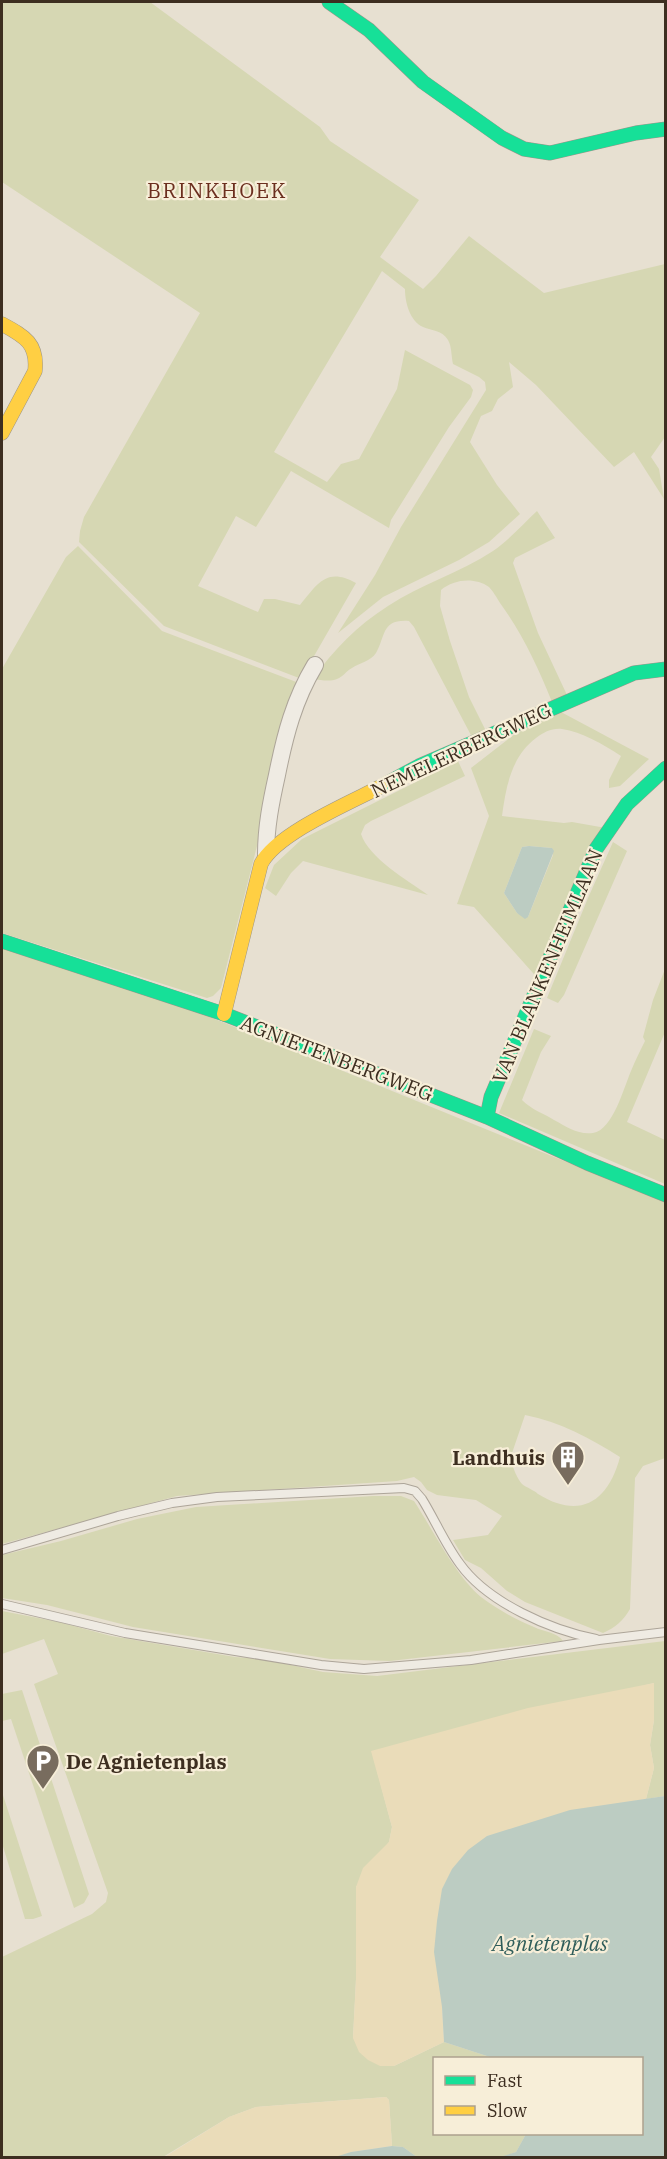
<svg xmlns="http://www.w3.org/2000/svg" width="667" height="2159" font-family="'IBM Plex Serif',serif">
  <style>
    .green { fill: #d6d7b3; fill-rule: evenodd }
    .sand { fill: #eadcb9 }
    .water { fill: #bcccc2 }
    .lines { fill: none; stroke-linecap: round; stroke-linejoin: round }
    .lane-casing { stroke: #ada599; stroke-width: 10 }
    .street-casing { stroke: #ada599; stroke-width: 18 }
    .fast-casing { stroke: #9c958a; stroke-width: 15 }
    .slow-casing { stroke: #9c958a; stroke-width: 15 }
    .lane { stroke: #efebe3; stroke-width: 8 }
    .street { stroke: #efebe3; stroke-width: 16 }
    .fast { stroke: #16e098; stroke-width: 14 }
    .slow { stroke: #ffcf43; stroke-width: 14 }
    .labels { text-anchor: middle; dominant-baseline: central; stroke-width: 4.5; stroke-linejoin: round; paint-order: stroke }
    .street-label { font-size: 20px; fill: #3d2e20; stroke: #f7eed8 }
    .poi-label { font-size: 20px; font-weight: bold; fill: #3d2e20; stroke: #f7eed8; text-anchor: end }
    .neighbourhood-label { font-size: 21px; letter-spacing: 1.5px; fill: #6b2e1e; stroke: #f7eed8 }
    .water-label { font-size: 21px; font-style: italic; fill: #2f5d5a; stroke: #f7eed8 }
  </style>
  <rect width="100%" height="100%" fill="#e7e0d1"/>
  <path class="green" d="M2,2H150L320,127L330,141L419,200L380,257L423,289L436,276L469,236L544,293L665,264V437L651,457L659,469L664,499L634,452L614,467L536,385L509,362L513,387L498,399L492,411L481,416L470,442L497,485L520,514L489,542L459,560L383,597L338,633L375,575L401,527L486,390L485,382L479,377L453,364C451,356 452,347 448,340C442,330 432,331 423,327C410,321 405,303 405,289L382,271L274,452L327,482L341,464L359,459L397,389L405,350L470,385L473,390L471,397L449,427L391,520L389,528L291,471L256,527L236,516L198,586L258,612L264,599H275L300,605C318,583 327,567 356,583L302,677L299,678L164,626L79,542L80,531L84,517L200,313L2,182Z
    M537,511L555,538L515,558L513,563L538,633L567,695L552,702C538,667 522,633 500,603C497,598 493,591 489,587C475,577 454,579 441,590L440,606L450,641L469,697L487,733L473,739L414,627L409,621C381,619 386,636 376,653C371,661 359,663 352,668C346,671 343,677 337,679C330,682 321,680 313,679C333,650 358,625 388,606C421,584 460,573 493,551C509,540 523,524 537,511Z
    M78,546L162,631L299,683L282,727L257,846L221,988L213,996L207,998L2,933V669L66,557Z
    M561,712L649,759L620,786L609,788V780L621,756C603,744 582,732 562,729C552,728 544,732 536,738C511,757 506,787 502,816L564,823L572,822L606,828L541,982L474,907L457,904L489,816L471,768L515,734ZM529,846L552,848L553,855L528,917L517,913L504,893L522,847Z
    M458,761L465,776L371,821L365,825L361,834C369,858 407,880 428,895L303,861L291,873L276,896L265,888L274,865L302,839Z
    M613,842L627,851L564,995L558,1003L547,998L588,898Z
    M2,947L183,1006L665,1202V1458L643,1466L635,1478L630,1609C623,1621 616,1627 603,1633L525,1602L507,1591L481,1568L465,1560L453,1540L488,1535L502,1516L476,1500L437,1495L427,1490L421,1482L414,1477L397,1481L177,1496L2,1544ZM525,1415C560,1422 590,1438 620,1457C608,1502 580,1520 538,1494C534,1490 527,1488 522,1484C517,1479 513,1467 510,1459Z
    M665,969V1032L627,1122L665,1140V1184L499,1113L534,1029L551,1036L541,1052L522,1100C532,1110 543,1113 554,1120C567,1127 578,1135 593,1133C613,1130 624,1087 631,1071C635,1061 640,1051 645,1041L643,1037L653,1000Z
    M373,1496H401L414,1501C433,1530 455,1575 481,1597C497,1609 516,1620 534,1627C544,1632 557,1632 563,1641L390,1661L330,1659L133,1627L47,1605L2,1598V1555L61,1541L137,1519L196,1507Z
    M2,1611L59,1622L111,1636L235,1657L263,1659L323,1672L377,1676L665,1641V1796L646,1799L654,1768L650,1745L654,1720V1683L372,1752L392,1827L389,1842L356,1887V1979L353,2038L394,2066L444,2042L493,2058H434V2134H526L516,2152L500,2158L417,2157L403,2147L392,2146L389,2100L386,2097L256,2107L229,2117L163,2157L2,2158V1957L92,1914L106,1902L108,1893L34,1684L58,1674L44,1639L2,1654Z
    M22,1690L89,1894L84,1903L74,1908L11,1719L2,1721V1694Z
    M2,1792L42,1916L33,1919H25L2,1843Z"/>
  <path class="sand" d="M654,1683V1720L650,1745L654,1768L646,1799L621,1803L487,1836L442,2007L444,2042L394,2066H380L368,2060L359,2052L353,2038L356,1979V1887L363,1868L389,1842L392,1827L371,1751L528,1708Z
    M386,2097L389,2100L392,2146L351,2152L335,2158H163L229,2117L256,2107Z"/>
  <path class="water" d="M529,846L552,848L554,851L528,917L525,919L517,913L504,893L522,847Z
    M665,1796V2157H500L516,2152L526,2134H642V2058H493L444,2042L442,2007L434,1952L437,1921L442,1889L452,1869L468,1850L487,1836L570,1810Z
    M392,2146L403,2147L417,2157H335L351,2152Z"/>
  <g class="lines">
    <defs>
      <path id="lane" d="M2,1550L118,1516L172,1503L217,1497L404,1488L415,1491L422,1499C435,1520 445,1544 460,1564C488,1603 551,1630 596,1639
        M2,1604L125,1633L321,1665L364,1669L471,1660L599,1640L666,1632"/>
      <path id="street" d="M266,854C266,827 271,802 277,775C285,735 294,700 315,665"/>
      <path id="fast" d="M329,2L369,30L423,82L502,138L524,149L550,153L636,133L666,129
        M380,787L419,766L634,673L666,669
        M2,941L224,1014L487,1117L587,1163L666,1195
        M487,1117L491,1097L596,849L627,804L666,768"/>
      <path id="slow" d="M2,324C24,336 38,343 35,371L2,433
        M224,1014L261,864C276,834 349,803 380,787"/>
    </defs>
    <use href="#lane" class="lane-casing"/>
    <use href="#street" class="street-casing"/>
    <use href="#fast" class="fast-casing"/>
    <use href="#slow" class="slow-casing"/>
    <use href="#lane" class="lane"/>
    <use href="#street" class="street"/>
    <use href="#fast" class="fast"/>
    <use href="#slow" class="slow"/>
  </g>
  <defs>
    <symbol id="building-pin" viewBox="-11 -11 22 30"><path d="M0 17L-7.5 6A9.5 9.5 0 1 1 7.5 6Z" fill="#786c5e" stroke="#f7eed8"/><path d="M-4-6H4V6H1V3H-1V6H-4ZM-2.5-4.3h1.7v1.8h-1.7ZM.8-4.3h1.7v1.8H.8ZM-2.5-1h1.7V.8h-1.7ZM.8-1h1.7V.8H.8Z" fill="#fff"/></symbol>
    <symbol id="parking-pin" viewBox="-11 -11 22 30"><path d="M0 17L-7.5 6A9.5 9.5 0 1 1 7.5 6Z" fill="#786c5e" stroke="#f7eed8"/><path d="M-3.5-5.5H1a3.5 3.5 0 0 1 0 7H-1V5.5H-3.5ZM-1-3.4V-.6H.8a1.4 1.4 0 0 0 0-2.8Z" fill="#fff"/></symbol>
  </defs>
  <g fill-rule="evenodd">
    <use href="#building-pin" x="549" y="1438" width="38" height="52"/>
    <use href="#parking-pin" x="24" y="1742" width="38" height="52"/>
  </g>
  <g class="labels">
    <g class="street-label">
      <text transform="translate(461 750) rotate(-25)">NEMELERBERGWEG</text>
      <text transform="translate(547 966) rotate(-67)">VAN BLANKENHEIMLAAN</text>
      <text transform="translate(337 1058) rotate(21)">AGNIETENBERGWEG</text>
    </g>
    <g class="poi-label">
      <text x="545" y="1457">Landhuis</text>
      <text x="66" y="1761" text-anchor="start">De Agnietenplas</text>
    </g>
    <g class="neighbourhood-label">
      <text x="217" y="190">BRINKHOEK</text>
    </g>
    <g class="water-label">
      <text x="550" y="1943">Agnietenplas</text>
    </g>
  </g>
  <rect width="667" height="2159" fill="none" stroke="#3d2e20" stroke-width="6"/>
  <rect x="433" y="2057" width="210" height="78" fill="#f7eed8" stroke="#ada18e" stroke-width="1.5"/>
  <rect x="445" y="2076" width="30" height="9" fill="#16e098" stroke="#ada18e" stroke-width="1.5"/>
  <text x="487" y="2087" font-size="18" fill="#3d2e20">Fast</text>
  <rect x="445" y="2106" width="30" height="9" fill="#ffcf43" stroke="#ada18e" stroke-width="1.5"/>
  <text x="487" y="2117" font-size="18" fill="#3d2e20">Slow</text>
</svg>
